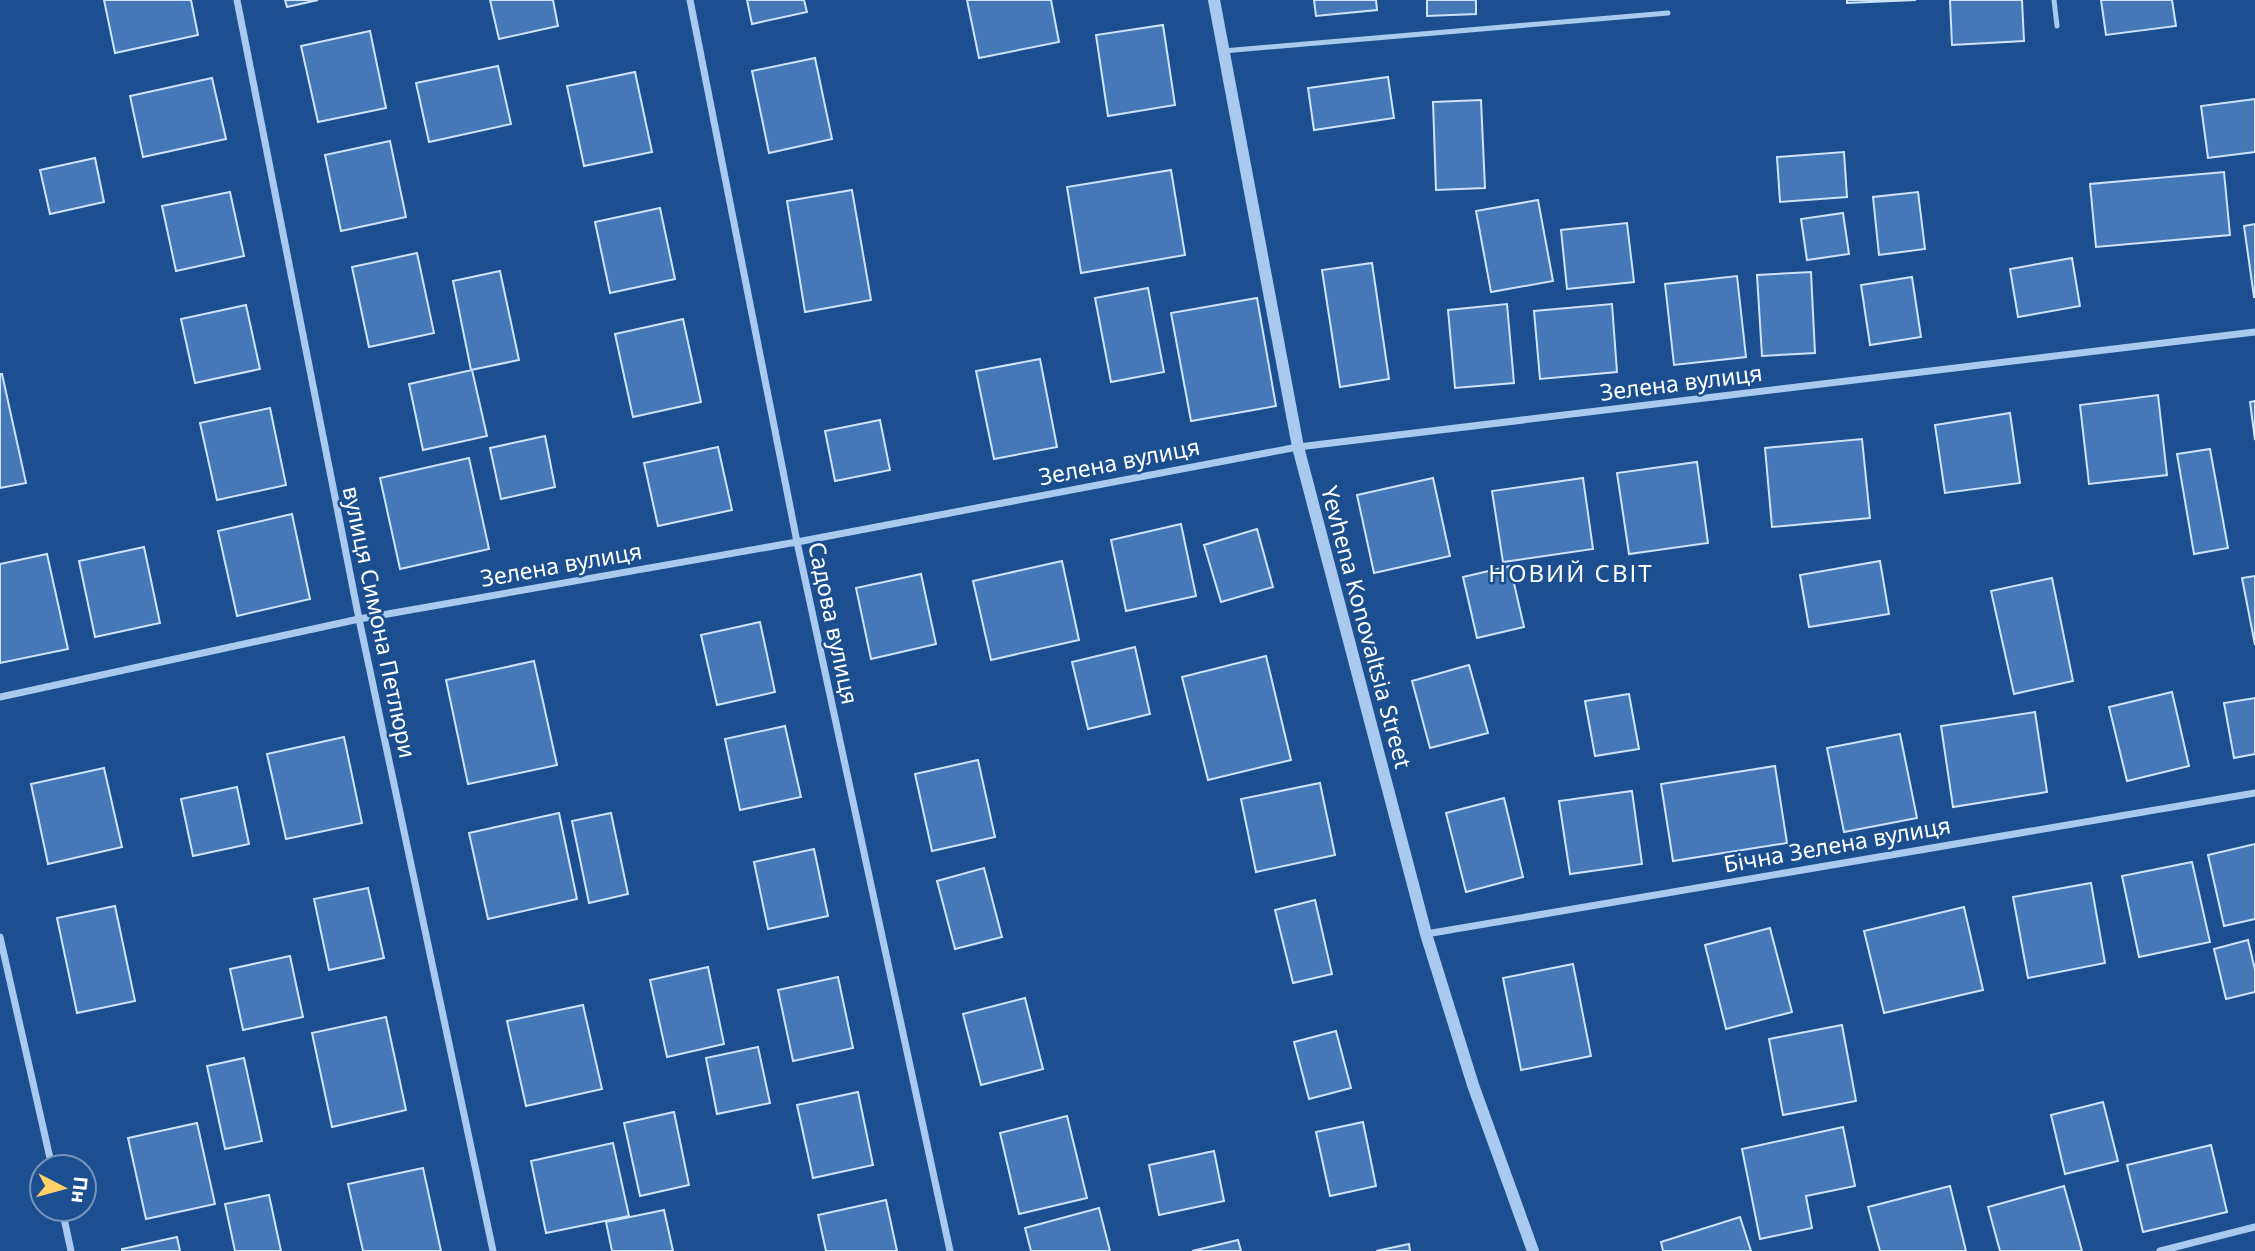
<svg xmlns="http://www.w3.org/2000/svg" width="2255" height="1251" font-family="'Noto Sans',sans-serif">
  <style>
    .building { fill: #4478b7; stroke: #cfe3fa; stroke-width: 2 }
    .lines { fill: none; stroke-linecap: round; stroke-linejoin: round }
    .service { stroke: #a9c9ee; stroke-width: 5 }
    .minor { stroke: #a9c9ee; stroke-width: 7 }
    .tertiary { stroke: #a9c9ee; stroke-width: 12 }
    .labels { text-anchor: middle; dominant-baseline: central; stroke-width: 5; stroke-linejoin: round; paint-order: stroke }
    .street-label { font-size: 23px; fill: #fff; stroke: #1b4f8f }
    .neighbourhood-label { font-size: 24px; letter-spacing: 2px; fill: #fff; stroke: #1b4f8f }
  </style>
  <rect width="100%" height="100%" fill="#1b4f8f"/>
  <path class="building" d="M104,0H191L198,35L115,53Z
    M285,0H318L287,7Z
    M490,0H553L558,26L499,39Z
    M747,0H804L807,12L752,24Z
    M967,0H1051L1059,42L979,58Z
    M1314,0H1376L1377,10L1316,16Z
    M1427,0H1476V14L1427,16Z
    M1847,0H1916L1847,3Z
    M1950,0H2022L2024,41L1952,45Z
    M2101,0H2172L2176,26L2106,35Z
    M1163,25L1175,105L1108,116L1096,35Z
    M370,31L386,108L318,122L301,46Z
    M815,58L832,139L769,153L752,71Z
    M498,66L511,124L429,142L416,83Z
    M635,72L652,152L584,166L567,86Z
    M1388,77L1394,118L1314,130L1308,88Z
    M212,78L226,139L143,157L130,96Z
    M2255,99V152L2208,158L2201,106Z
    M1481,100L1485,188L1436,190L1433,102Z
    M390,141L406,217L341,231L325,155Z
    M1844,152L1847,197L1780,202L1777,157Z
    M95,158L104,202L50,214L40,170Z
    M1171,170L1185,255L1081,273L1067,187Z
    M2224,172L2230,235L2096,247L2090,184Z
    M852,190L871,300L805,312L787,201Z
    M230,192L244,256L176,271L162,206Z
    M1918,192L1925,249L1879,255L1873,197Z
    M1538,200L1553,281L1491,292L1476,211Z
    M660,208L675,279L610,293L595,222Z
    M1843,213L1849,254L1807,260L1801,219Z
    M1627,223L1634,282L1567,289L1561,230Z
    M2255,224V297H2254L2244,226Z
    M417,253L434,333L369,347L352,267Z
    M2072,258L2080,306L2018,317L2010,269Z
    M1372,263L1389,379L1340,387L1322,270Z
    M500,271L519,360L471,370L453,281Z
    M1811,272L1815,353L1762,356L1757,275Z
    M1737,276L1746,357L1674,365L1665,284Z
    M1912,277L1921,337L1870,345L1861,285Z
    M1148,288L1164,372L1111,382L1095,298Z
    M1257,298L1276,406L1191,421L1171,313Z
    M1507,304L1514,383L1455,388L1448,310Z
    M1612,304L1617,372L1540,379L1534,311Z
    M246,305L260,369L195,383L181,319Z
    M683,319L701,402L633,417L615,334Z
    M1040,359L1057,447L994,459L976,371Z
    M472,370L487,436L423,450L409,384Z
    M0,374H2L26,483L0,488Z
    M2158,395L2167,475L2089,484L2080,405Z
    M2255,401V440L2250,402Z
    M270,408L286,485L217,500L200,423Z
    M2010,413L2020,483L1945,493L1935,425Z
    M880,420L890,470L835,481L825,431Z
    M545,436L555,487L501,499L490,448Z
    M1862,439L1870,518L1772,527L1765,448Z
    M718,447L732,510L658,526L644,463Z
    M2210,449L2228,548L2194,554L2177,454Z
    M469,458L489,549L400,569L380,478Z
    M1697,462L1708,543L1629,554L1617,473Z
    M1433,478L1450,556L1374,573L1357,495Z
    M1583,478L1593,549L1503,562L1492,491Z
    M292,514L310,599L237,616L218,531Z
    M1181,524L1196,596L1126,611L1111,540Z
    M1257,529L1273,587L1221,602L1204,545Z
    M144,547L160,623L95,637L79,561Z
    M47,554L68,649L0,663V564Z
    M1062,561L1079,640L991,660L973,581Z
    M1880,561L1889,614L1809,627L1800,575Z
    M1510,566L1524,627L1477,638L1463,577Z
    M921,574L936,644L871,659L856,588Z
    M2255,576V645L2242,578Z
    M2052,578L2073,681L2014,694L1991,591Z
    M760,622L775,692L717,705L701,635Z
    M1135,647L1150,714L1088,729L1072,662Z
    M1266,656L1291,760L1208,780L1182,677Z
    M534,661L557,765L468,784L446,680Z
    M1469,665L1488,733L1430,748L1412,681Z
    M2172,692L2189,766L2127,781L2109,707Z
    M1629,694L1639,749L1595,756L1585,701Z
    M2255,698V754L2234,758L2224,703Z
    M2035,712L2047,792L1953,807L1941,726Z
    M785,726L801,797L740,810L725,739Z
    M1900,734L1917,818L1844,832L1827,748Z
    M344,737L362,823L286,839L267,754Z
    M978,760L995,837L932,851L915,774Z
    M1775,766L1787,843L1673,861L1661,784Z
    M104,768L122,847L48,864L31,784Z
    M1320,783L1335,855L1256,872L1241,799Z
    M237,787L249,844L193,856L181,799Z
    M1632,791L1642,864L1570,874L1559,801Z
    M1504,798L1523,877L1466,892L1446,813Z
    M559,813L577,899L488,919L469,833Z
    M611,813L628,894L589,903L572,821Z
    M2255,844V919L2224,926L2208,855Z
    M814,849L828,916L768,929L754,862Z
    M2192,862L2210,942L2139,957L2122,876Z
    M984,868L1002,937L955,949L937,881Z
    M2091,883L2105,963L2028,978L2013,897Z
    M368,888L384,958L329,970L314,899Z
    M1315,900L1332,974L1293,983L1275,910Z
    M115,906L135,1001L77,1013L57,918Z
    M1964,907L1983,990L1884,1013L1864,931Z
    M1770,928L1792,1012L1726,1029L1705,945Z
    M2248,940L2255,970V992L2226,999L2214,949Z
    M290,956L303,1017L243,1030L230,969Z
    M1573,964L1591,1056L1521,1070L1503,978Z
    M708,967L724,1044L667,1057L650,980Z
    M838,977L853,1048L793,1061L778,990Z
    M1025,998L1043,1069L981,1085L963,1014Z
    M583,1005L602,1089L526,1106L507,1021Z
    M386,1017L406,1110L332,1127L312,1033Z
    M1842,1025L1856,1101L1783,1115L1769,1039Z
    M1336,1031L1351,1088L1309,1099L1294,1042Z
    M758,1047L770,1103L717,1114L706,1058Z
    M244,1058L262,1141L225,1149L207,1066Z
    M858,1092L873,1165L813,1178L797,1105Z
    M2103,1102L2118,1161L2065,1174L2051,1115Z
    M674,1112L689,1185L640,1196L624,1123Z
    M1067,1116L1087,1198L1019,1214L1000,1133Z
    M1363,1122L1376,1186L1330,1196L1316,1132Z
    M197,1123L215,1204L146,1219L128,1138Z
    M1843,1127L1855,1186L1806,1196L1812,1228L1760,1239L1742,1149Z
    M613,1143L629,1216L546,1233L531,1161Z
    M2211,1145L2227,1212L2143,1232L2127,1165Z
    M1214,1151L1224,1201L1159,1215L1149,1165Z
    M423,1168L441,1251H363L348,1184Z
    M1950,1186L1966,1251H1880L1868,1207Z
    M2064,1186L2082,1251H2000L1988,1207Z
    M269,1195L281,1251H235L225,1204Z
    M886,1200L897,1251H826L818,1215Z
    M1099,1208L1110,1251H1031L1025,1228Z
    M664,1210L673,1251H612L606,1222Z
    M1740,1217L1751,1251H1663L1661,1242Z
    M177,1237L180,1251H122V1249Z
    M1238,1240L1241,1251H1192Z
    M1409,1244L1410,1251H1376Z"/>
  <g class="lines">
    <path class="service" d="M2054,0L2057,26
      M1223,51L1668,13"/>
    <path class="minor" d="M237,0L359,619L493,1251
      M690,0L797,542L950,1251
      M0,697L359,619L797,542L1298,447L2255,332
      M1426,934L2255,793
      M0,937L52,1167
      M62,1209L71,1251
      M2160,1251L2255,1227"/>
    <path class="tertiary" d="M1214,0L1298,447L1426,934L1473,1085L1533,1251"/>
  </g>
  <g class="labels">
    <g class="street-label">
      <text transform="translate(1681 382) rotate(-7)">Зелена вулиця</text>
      <text transform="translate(1119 461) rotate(-11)">Зелена вулиця</text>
      <text transform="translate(561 564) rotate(-10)">Зелена вулиця</text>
      <text transform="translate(380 622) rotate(78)">вулиця Симона Петлюри</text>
      <text transform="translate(834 623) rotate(78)">Садова вулиця</text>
      <text transform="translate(1367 627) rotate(75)">Yevhena Konovaltsia Street</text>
      <text transform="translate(1837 844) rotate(-10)">Бічна Зелена вулиця</text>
    </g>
    <g class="neighbourhood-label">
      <text x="1571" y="572">НОВИЙ СВІТ</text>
    </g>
  </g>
  <g transform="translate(63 1188) rotate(96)"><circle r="33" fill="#1b4f8f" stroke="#7695bc" stroke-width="2"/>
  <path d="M0-5L12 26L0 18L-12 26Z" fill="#ffd166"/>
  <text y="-10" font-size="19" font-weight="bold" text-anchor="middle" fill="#ffffff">Пн</text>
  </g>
</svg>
